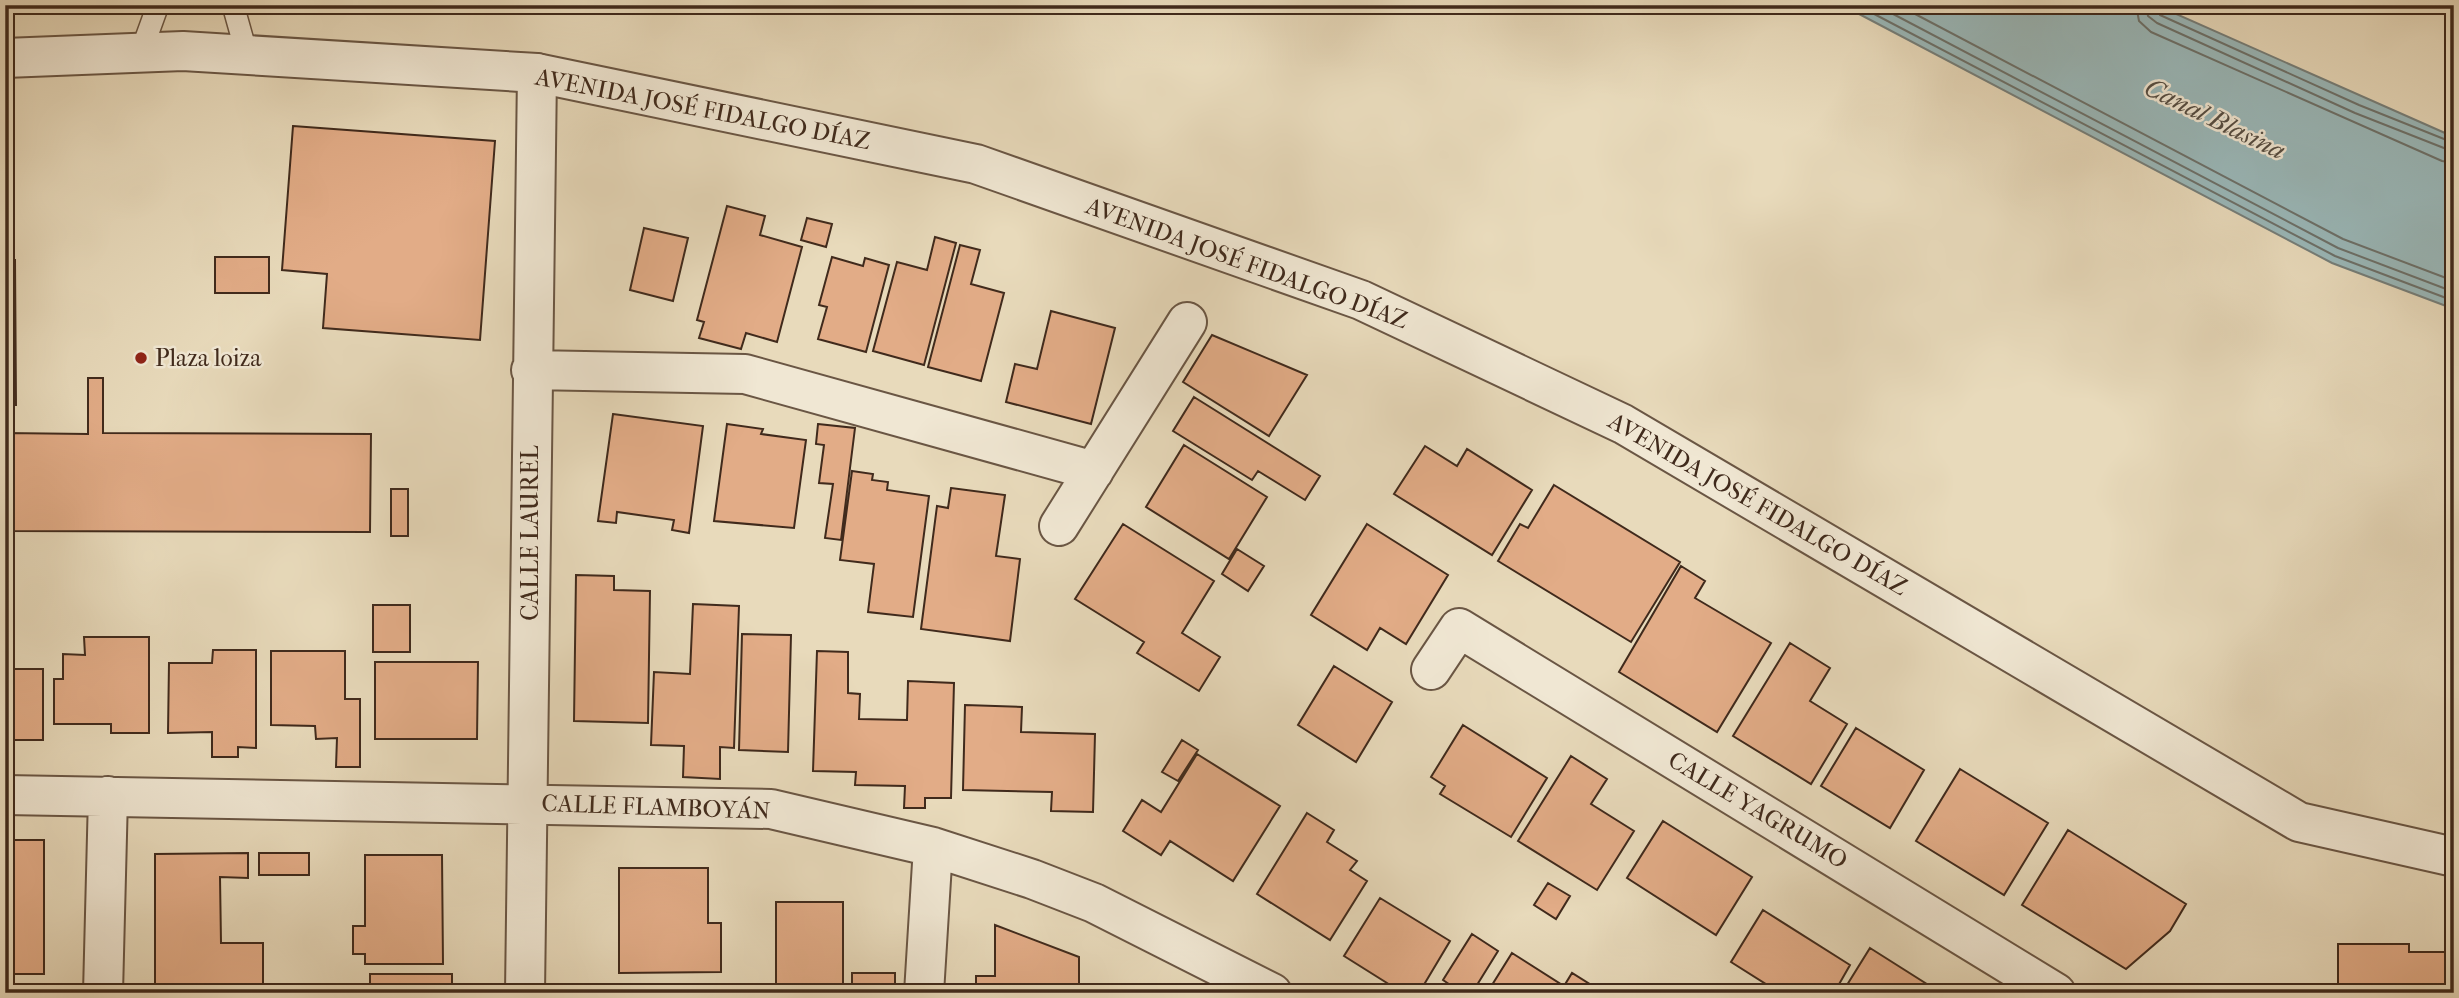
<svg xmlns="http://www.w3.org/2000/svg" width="2459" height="998" font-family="'IM FELL French Canon',serif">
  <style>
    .water { fill: #9ab8b9; stroke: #767f7a; stroke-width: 2 }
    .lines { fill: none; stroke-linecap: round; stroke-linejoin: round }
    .shore { stroke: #6d716a; stroke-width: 2 }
    .building { fill: #e2ac87; stroke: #402a1c; stroke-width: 2 }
    .service-casing { stroke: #6a5644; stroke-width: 24 }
    .minor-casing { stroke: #6a5644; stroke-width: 42 }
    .tertiary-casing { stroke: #6a5644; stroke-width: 42 }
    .service { stroke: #f0e7d3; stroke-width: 21 }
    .minor { stroke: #f0e7d3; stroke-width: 38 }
    .tertiary { stroke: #f0e7d3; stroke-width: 38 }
    .poi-dot { fill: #8f2418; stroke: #f0e7d3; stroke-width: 2.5 }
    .labels { text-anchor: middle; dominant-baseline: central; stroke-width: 5; stroke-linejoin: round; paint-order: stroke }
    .street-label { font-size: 24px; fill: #402a1c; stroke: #f0e7d3 }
    .poi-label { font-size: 24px; fill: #402a1c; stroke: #f0e7d3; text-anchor: start }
    .water-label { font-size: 26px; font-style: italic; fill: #564e43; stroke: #f0e7d3 }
  </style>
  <rect width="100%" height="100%" fill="#e8dabb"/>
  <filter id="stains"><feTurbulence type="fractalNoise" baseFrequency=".00286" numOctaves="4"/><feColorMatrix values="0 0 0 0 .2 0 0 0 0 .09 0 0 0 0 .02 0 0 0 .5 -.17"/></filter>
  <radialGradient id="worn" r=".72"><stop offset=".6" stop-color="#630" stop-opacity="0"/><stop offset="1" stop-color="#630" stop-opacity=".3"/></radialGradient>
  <path class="water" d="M1842,5H2156L2454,137V309L2332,263Z"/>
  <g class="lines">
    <path class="shore" d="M1857,5L2335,256L2454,301
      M1876,5L2338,248L2454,292
      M1898,5L2343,239L2454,281
      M2136,5L2139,21L2151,32L2442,161L2454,163
      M2146,5L2148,16L2157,23L2355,113L2454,152
      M2155,5L2160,15L2359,105L2454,143"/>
  </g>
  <path class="building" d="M293,126L495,141L480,340L323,328L327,274L282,270Z
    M727,206L765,216L760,235L802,247L777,342L746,333L741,349L699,338L704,322L697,320Z
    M807,218L832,224L826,247L801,240Z
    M644,228L688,238L673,301L630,290Z
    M935,237L956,243L924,365L873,351L897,262L927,270Z
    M960,245L980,250L971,284L1004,293L981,381L928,367Z
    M215,257H269V293H215Z
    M832,257L863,266L865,258L889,265L866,352L818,339L827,307L819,305Z
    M5,260H15L16,405H5Z
    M1051,311L1115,328L1091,424L1006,402L1015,364L1037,369Z
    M1212,335L1307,375L1269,436L1183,382Z
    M88,378H103V433L371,434L370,532L5,531V433L88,434Z
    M1194,397L1320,476L1305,500L1258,471L1252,480L1173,431Z
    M613,414L703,426L689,533L672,530L674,520L617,512L616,523L598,521Z
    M727,424L763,429L761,434L806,440L794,528L714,521Z
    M818,424L855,428L841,540L825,538L833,484L819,483L824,445L816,444Z
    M1184,445L1267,497L1229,559L1146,507Z
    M1425,446L1457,466L1467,449L1532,490L1492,555L1394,494Z
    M852,471L873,474L872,480L888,482L887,490L929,496L913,617L868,612L874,564L840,560Z
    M1554,485L1680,562L1631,642L1498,561L1520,524L1528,528Z
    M951,488L1005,495L996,556L1020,559L1010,641L921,629L937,506L948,508Z
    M391,489H408V536H391Z
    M1123,524L1214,581L1182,633L1220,657L1199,691L1137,653L1144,642L1075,599Z
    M1367,524L1448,575L1406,644L1380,628L1367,650L1311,615Z
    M1237,549L1264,566L1248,591L1222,574Z
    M1681,566L1705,581L1695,598L1771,643L1717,732L1619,672Z
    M576,575L614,576V590L650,591L648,723L574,721Z
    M693,604L739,606L734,748L720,747V779L683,777L684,746L651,745L654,672L690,674Z
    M373,605H410V652H373Z
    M742,634L791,635L788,752L739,750Z
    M84,637H149V733H111V724H54V679H63V654L85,655Z
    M1790,643L1830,668L1810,701L1847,724L1811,784L1733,736Z
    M213,650H256V748L238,747V757H212V732L168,733L169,663H212Z
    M271,651H345V699H360V767H336L337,738L316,739L315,726L271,725Z
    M817,651L848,652V693L860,694L859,719L907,720L908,681L954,683L951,798H925V808H904L905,786L855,785L856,772L813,771Z
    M375,662H478L477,739H375Z
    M1334,666L1392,702L1356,762L1298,725Z
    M8,669H43V740H7Z
    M965,705L1022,707L1021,732L1095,734L1093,812L1051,811L1052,792L963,790Z
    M1463,725L1547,778L1511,837L1440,794L1445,786L1431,777Z
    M1856,728L1924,770L1890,828L1821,786Z
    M1182,740L1198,750L1178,781L1162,772Z
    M1197,754L1280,806L1233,881L1170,841L1161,855L1123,831L1142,800L1161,812Z
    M1571,756L1607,779L1591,804L1634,831L1597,890L1518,841Z
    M1960,769L2048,823L2004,895L1916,841Z
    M1307,813L1334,830L1327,842L1357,861L1350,870L1367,881L1330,940L1257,894Z
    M1663,821L1752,877L1716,935L1627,878Z
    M2068,830L2186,904L2170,931L2126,969L2022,905Z
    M5,840H44V974H5Z
    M248,853V878L220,877L221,943H263V992L155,991V854Z
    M259,853H309V875H259Z
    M365,855H442L443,964H365V954H353V926H365Z
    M619,868H708V923H721V972L619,973Z
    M1548,883L1570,896L1556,919L1534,905Z
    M1380,898L1450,941L1419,993H1403L1344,956Z
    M776,902H843V993H776Z
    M1763,910L1850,965L1834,993H1780L1731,962Z
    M995,925L1079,957V993H976V976H995Z
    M1472,934L1498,951L1472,993H1462L1443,980Z
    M2338,944H2409V952H2454V993H2338Z
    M1870,948L1941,993H1842Z
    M1512,953L1564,986L1572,973L1604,993H1487Z
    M852,973H895V993H852Z
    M370,974H452V993H370Z
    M594,985H653V993H594Z"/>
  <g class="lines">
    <defs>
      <path id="service" d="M233,5L247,55
        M141,52L158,5"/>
      <path id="minor" d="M531,370L745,374L1094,471
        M1059,526L1187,322
        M1431,670L1459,628L2056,993
        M5,795L771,809L933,847L1032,879L1094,903L1272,993
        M103,993L108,796
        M525,993L537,73
        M924,993L933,847"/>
      <path id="tertiary" d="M5,58L183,51L537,73L976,164L1361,300L1623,424L2299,822L2454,857"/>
    </defs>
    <use href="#service" class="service-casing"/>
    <use href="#minor" class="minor-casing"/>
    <use href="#tertiary" class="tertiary-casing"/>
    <use href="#service" class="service"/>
    <use href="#minor" class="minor"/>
    <use href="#tertiary" class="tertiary"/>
  </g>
  <circle class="poi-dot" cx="141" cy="358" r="7"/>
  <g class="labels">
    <g class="street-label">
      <text transform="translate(703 109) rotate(11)">AVENIDA JOSÉ FIDALGO DÍAZ</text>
      <text transform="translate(1247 263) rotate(20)">AVENIDA JOSÉ FIDALGO DÍAZ</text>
      <text transform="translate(1758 504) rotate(30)">AVENIDA JOSÉ FIDALGO DÍAZ</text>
      <text transform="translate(530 533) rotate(-90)">CALLE LAUREL</text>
      <text transform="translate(656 807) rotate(2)">CALLE FLAMBOYÁN</text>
      <text transform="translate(1758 810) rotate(31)">CALLE YAGRUMO</text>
    </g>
    <g class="poi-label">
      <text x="155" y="358">Plaza loiza</text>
    </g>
    <g class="water-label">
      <text transform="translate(2215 119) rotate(26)">Canal Blasina</text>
    </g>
  </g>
  <rect width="2459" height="998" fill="none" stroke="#e8dabb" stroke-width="28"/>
  <rect x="7" y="7" width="2445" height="984" fill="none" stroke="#402a1c" stroke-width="3.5"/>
  <rect x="14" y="14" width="2431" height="970" fill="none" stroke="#402a1c" stroke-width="2"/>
  <rect width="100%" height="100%" filter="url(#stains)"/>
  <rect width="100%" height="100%" fill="url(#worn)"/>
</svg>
